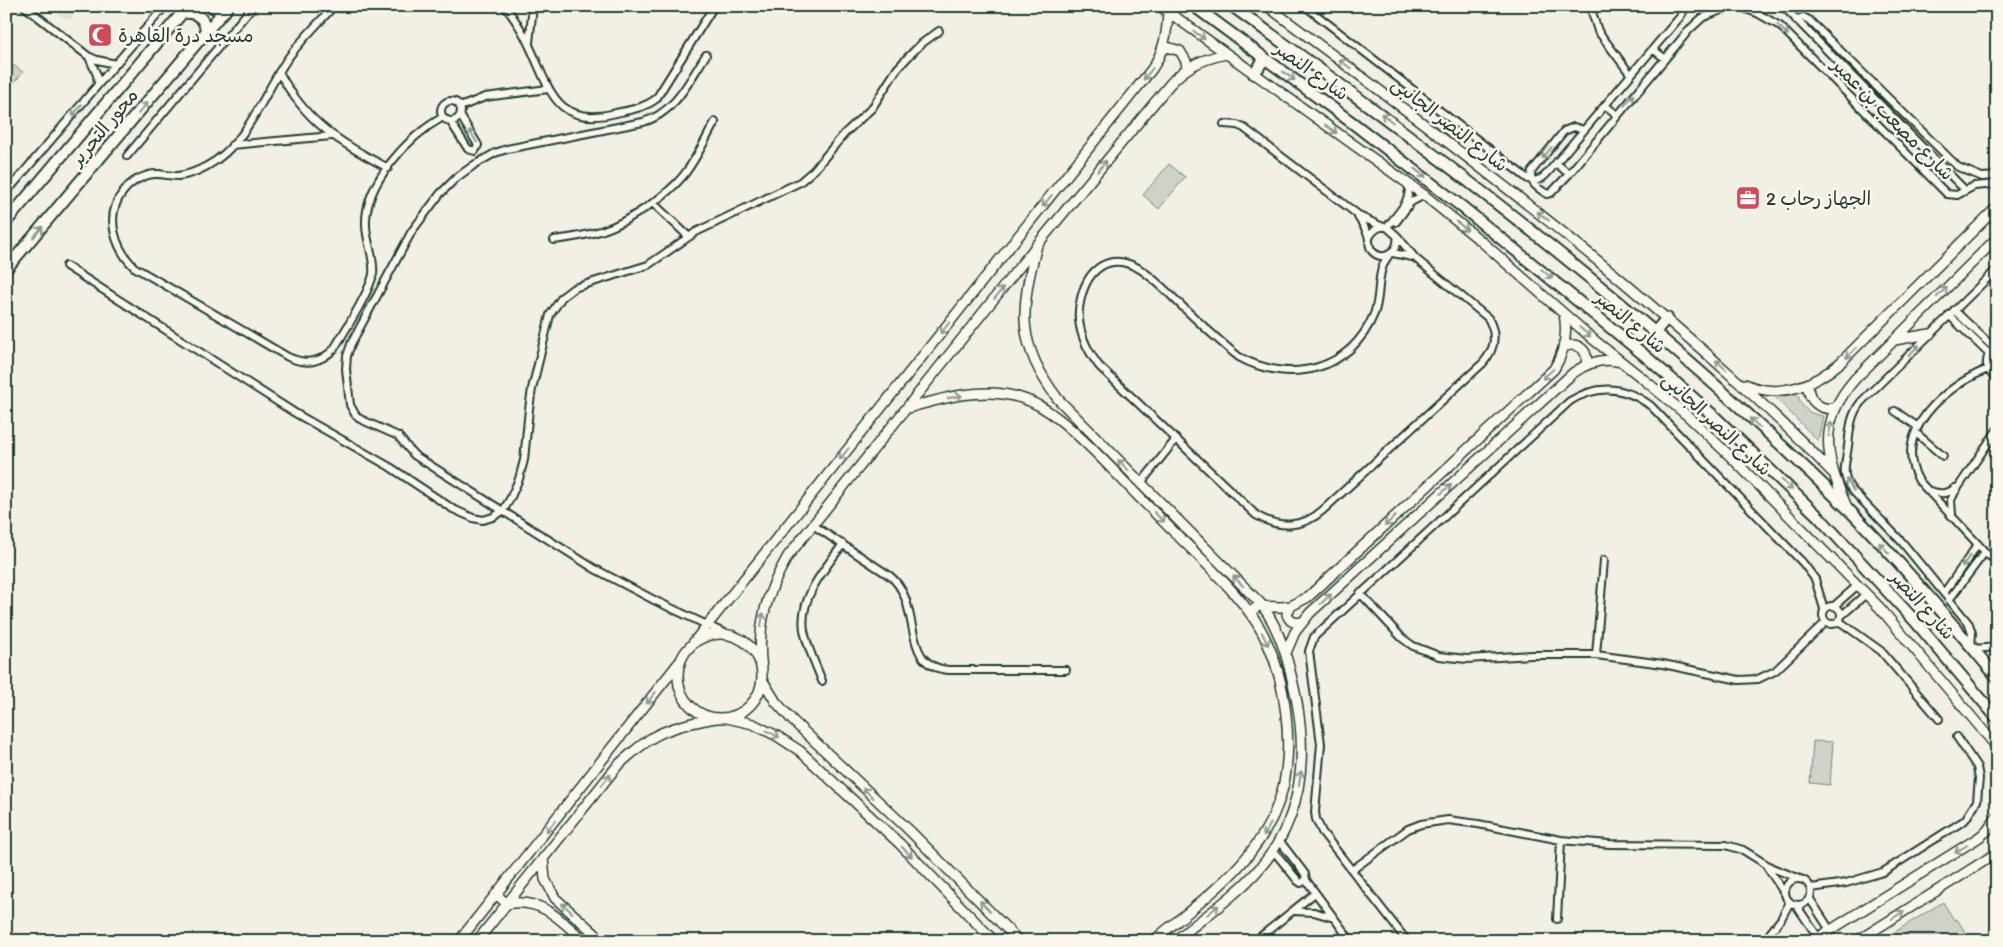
<svg xmlns="http://www.w3.org/2000/svg" width="2003" height="947" font-family="Itim,'Playpen Sans Arabic',sans-serif">
  <style>
    .built { fill: #e0e1d6 }
    .green { fill: #cfd2c8; stroke: #77887e }
    .lines { fill: none; stroke-linecap: round; stroke-linejoin: round }
    .street-casing { stroke: #1f3d34; stroke-width: 10 }
    .secondary-casing { stroke: #1f3d34; stroke-width: 12 }
    .primary-casing { stroke: #1f3d34; stroke-width: 14 }
    .street { stroke: #fbf7ec; stroke-width: 6 }
    .secondary { stroke: #fbf7ec; stroke-width: 9 }
    .primary { stroke: #fbf7ec; stroke-width: 10 }
    .oneway { stroke: #8d9a90 }
    .labels { text-anchor: middle; dominant-baseline: central; stroke-width: 5; stroke-linejoin: round; paint-order: stroke }
    .poi-label { font-size: 19px; fill: #1f3d34; stroke: #fbf7ec; text-anchor: start }
    .street-label { font-size: 19px; fill: #1f3d34; stroke: #fbf7ec }
  </style>
  <rect width="100%" height="100%" fill="#f2f0e5"/>
  <filter id="ink" filterUnits="userSpaceOnUse"><feTurbulence type="fractalNoise" baseFrequency=".02" numOctaves="2"/><feDisplacementMap in="SourceGraphic" scale="10" xChannelSelector="R" yChannelSelector="G"/><feConvolveMatrix kernelMatrix="1 2 1 2 8 2 1 2 1" color-interpolation-filters="sRGB"/></filter>
  <g filter="url(#ink)">
    <path class="built" d="M61,6H76L71,20L58,15Z"/>
    <path class="green" d="M7,61L23,72L6,92V62Z
      M1169,164L1185,177L1159,209L1143,195Z
      M1773,395H1798C1801,409 1810,414 1823,416L1818,441Z
      M1813,741L1833,742L1830,785L1810,783Z
      M1943,902L1954,920L1957,919L1969,938L1964,941H1880Z"/>
    <g class="lines">
      <defs>
        <path id="street" d="M24,6L88,56L97,60L116,64
          M333,6L340,8L345,6
          M505,6C514,18 523,31 529,45C550,89 555,128 616,113C630,110 644,108 656,99L714,6
          M1305,6L1528,179C1541,185 1548,172 1556,163L1680,17L1686,6
          M1590,6L1598,31L1631,75
          M1783,6L1965,190
          M333,7C318,24 299,42 286,61C262,97 247,144 207,166C198,171 188,175 178,176C172,176 166,175 159,174C146,173 131,181 123,192C104,216 115,248 134,267L288,357C306,365 320,363 334,349C344,332 370,292 373,274C375,258 366,241 366,225C364,183 409,136 443,117
          M1741,7L1757,13L1780,26L1947,194L1957,195L1974,186L1997,184
          M1796,20L1803,17L1809,20L1958,167L1982,177L1997,176
          M529,43L533,6
          M1653,49L1664,58
          M706,55C689,81 675,113 643,122L507,149L495,153L474,165L456,178L440,194L412,231L351,344L347,356L346,369L350,405L355,414L360,419L398,436L414,455L595,569L656,601L724,633
          M89,57L97,75L98,85
          M279,72C307,124 338,141 388,168
          M441 111a10 10 0 1 1 20 0a10 10 0 1 1-20 0Z
          M1605,105L1617,115
          M460,107L485,97L548,89
          M450,121L468,149L475,151L478,145L460,115
          M1224,124L1237,125L1244,128L1361,217L1383,227
          M1584,130L1574,127L1564,131L1532,171C1528,183 1538,188 1547,194L1551,193L1569,174L1689,30L1702,18L1726,8
          M232,145L332,136
          M127,156L253,6
          M1556,163L1569,174
          M6,193L165,6
          M653,203L688,236
          M1358,217C1362,223 1366,229 1368,235C1370,241 1368,246 1372,251C1384,264 1400,250 1397,236L1387,227C1378,226 1373,230 1369,238
          M1396,222L1411,202L1424,195
          M1387,227C1396,215 1413,200 1408,184
          M554,240C570,238 585,236 600,231C625,224 667,196 683,176C696,160 705,140 715,122
          M1393,253L1412,257
          M1389,255C1375,272 1382,294 1374,314C1351,371 1290,385 1239,357C1220,342 1202,325 1184,308C1170,295 1155,278 1138,268C1109,252 1088,269 1081,298C1074,323 1084,346 1099,366L1256,515C1279,529 1303,528 1323,510L1483,363C1496,348 1497,334 1488,318L1415,258L1397,236
          M66,266L295,413L390,467L453,509L473,518L483,520L493,517L503,511L510,499L519,479L524,460L529,409L532,389L550,315L562,297L574,288L648,265L696,232L800,182L814,170L845,133L872,108L897,69L908,57L921,44L939,31
          M1954,310L1995,349
          M1949,315L1989,354
          M1991,351C1984,361 1986,372 1997,378
          M1988,369C1947,385 1890,432 1919,481L1988,555L1997,561
          M1895,411L1918,427
          M1916,433L1943,456
          M1141,483L1176,439
          M1930,491C1939,494 1947,495 1955,488
          M1952,514L1951,500L1955,492L1997,430
          M813,525L890,576C924,603 898,667 949,670H1066
          M1360,593L1402,638L1413,646L1439,656L1467,659L1532,655H1596L1663,664L1739,680L1758,679L1775,671L1826,622
          M1944,593L1978,544
          M1949,600L1985,552
          M1823 615a9 9 0 1 1 18 0a9 9 0 1 1-18 0Z
          M1834,606L1858,585
          M1841,616L1866,594
          M1839,621L1881,651L1939,719
          M1971,646L1972,633L1969,624L1902,542L1852,490C1840,475 1846,463 1848,446C1850,429 1850,416 1861,402L1997,269
          M1974,649L1997,647
          M1596,655L1604,560
          M822,681C816,665 807,647 804,630C799,597 825,569 843,544
          M1273,850L1298,881L1301,883L1306,880L1305,874L1279,840
          M1767,867L1785,894
          M1352,870L1408,829L1421,824L1448,820L1478,824L1561,840L1609,844L1726,845L1743,850L1772,868L1798,878
          M1785 892a13 13 0 1 1 26 0a13 13 0 1 1-26 0Z
          M1306,880L1351,941
          M1811,888L1846,883L1883,872L1965,820L1977,801L1979,778L1977,767L1957,737
          M1810,899L1830,930
          M1796,905L1818,937
          M1294,911L1314,912L1334,918
          M1557,919L1561,840
          M1255,941L1315,893
          M1407,941L1322,832L1316,819L1315,812L1321,744L1309,651L1314,637L1570,401C1598,384 1625,386 1651,406L1803,563L1815,579L1824,609
          M1764,941L1781,919L1790,902"/>
        <path id="secondary" d="M1160,6L1424,195L1481,241L1594,340L1642,378L1689,417L1733,459L1880,608L1997,747
          M1267,6C1387,95 1505,184 1620,279C1693,341 1765,403 1832,472
          M1163,50L1167,47L1180,51L1186,61L1187,68
          M1037,245C1020,310 1016,344 1058,399L1262,605C1282,633 1289,664 1296,697C1308,759 1302,820 1259,869C1236,896 1202,918 1175,941
          M1894,340L1930,334
          M1564,347C1577,341 1589,350 1586,364
          M1745,384C1779,400 1815,385 1841,362L1997,207
          M1808,385C1808,401 1820,411 1836,408
          M908,408C943,398 984,386 1021,398C1035,402 1049,411 1060,420C1095,448 1125,484 1157,515C1190,549 1246,597 1265,638C1286,680 1294,746 1282,791C1264,859 1204,898 1153,941
          M1847,507C1825,459 1817,422 1855,379L1997,238
          M1291,606L1287,614C1289,621 1294,624 1301,622
          M1250,613L1258,606L1281,607L1291,606L1308,597L1554,369C1565,351 1568,334 1564,314
          M678 676a42 42 0 1 1 84 0a42 42 0 1 1-84 0Z
          M693,643L1152,69C1164,51 1167,34 1168,12
          M1286,653L1295,632L1310,613L1573,373C1587,363 1603,357 1621,362
          M762,669C756,626 767,592 788,556L1037,245L1170,84C1186,66 1203,59 1226,54
          M763,681L776,702L793,721L910,831L1019,941
          M727,718L753,724L777,736L800,751L900,844L994,941
          M543,858L545,879L555,898L603,941
          M496,894L507,904C541,897 561,920 584,941
          M6,940L8,941
          M459,941L681,660
          M477,941L618,765C630,755 641,744 655,736C674,726 696,722 716,718
          M1813,941L1978,838L1987,831L1997,817
          M1857,941L1997,853"/>
        <path id="primary" d="M211,6L219,10L225,11
          M1194,6L1354,124L1461,206L1643,354L1715,417L1818,516L1915,621L1997,718
          M1232,6C1447,160 1658,322 1847,508C1900,561 1948,619 1997,677
          M182,13C197,11 206,19 206,33
          M1254,74L1265,58
          M6,222L188,6
          M6,269L228,6
          M1654,333L1667,318"/>
      </defs>
      <use href="#street" class="street-casing"/>
      <use href="#secondary" class="secondary-casing"/>
      <use href="#primary" class="primary-casing"/>
      <use href="#street" class="street"/>
      <use href="#secondary" class="secondary"/>
      <use href="#primary" class="primary"/>
    </g>
    <defs><path id="oneway-shaft" d="M-6 0H5M1.5-3L5.5 0L1.5 3" fill="none" stroke-width="1.6" stroke-linecap="round" stroke-linejoin="round" transform="scale(1.25)"/></defs>
    <g class="oneway">
      <use href="#oneway-shaft" transform="translate(1783 30) rotate(43)"/>
      <use href="#oneway-shaft" transform="translate(1199 35) rotate(36)"/>
      <use href="#oneway-shaft" transform="translate(1345 64) rotate(-143)"/>
      <use href="#oneway-shaft" transform="translate(1148 74) rotate(128)"/>
      <use href="#oneway-shaft" transform="translate(1289 76) rotate(36)"/>
      <use href="#oneway-shaft" transform="translate(1629 100) rotate(-50)"/>
      <use href="#oneway-shaft" transform="translate(143 108) rotate(-50)"/>
      <use href="#oneway-shaft" transform="translate(77 110) rotate(130)"/>
      <use href="#oneway-shaft" transform="translate(1387 118) rotate(-143)"/>
      <use href="#oneway-shaft" transform="translate(1331 129) rotate(36)"/>
      <use href="#oneway-shaft" transform="translate(473 136) rotate(-121)"/>
      <use href="#oneway-shaft" transform="translate(1547 153) rotate(129)"/>
      <use href="#oneway-shaft" transform="translate(1102 166) rotate(-51)"/>
      <use href="#oneway-shaft" transform="translate(1420 173) rotate(38)"/>
      <use href="#oneway-shaft" transform="translate(1047 201) rotate(129)"/>
      <use href="#oneway-shaft" transform="translate(1543 216) rotate(-142)"/>
      <use href="#oneway-shaft" transform="translate(1462 226) rotate(38)"/>
      <use href="#oneway-shaft" transform="translate(38 232) rotate(-50)"/>
      <use href="#oneway-shaft" transform="translate(1547 274) rotate(39)"/>
      <use href="#oneway-shaft" transform="translate(1942 292) rotate(-45)"/>
      <use href="#oneway-shaft" transform="translate(999 293) rotate(-52)"/>
      <use href="#oneway-shaft" transform="translate(945 328) rotate(129)"/>
      <use href="#oneway-shaft" transform="translate(1585 332) rotate(41)"/>
      <use href="#oneway-shaft" transform="translate(1914 350) rotate(-44)"/>
      <use href="#oneway-shaft" transform="translate(1851 353) rotate(135)"/>
      <use href="#oneway-shaft" transform="translate(1721 365) rotate(-138)"/>
      <use href="#oneway-shaft" transform="translate(1548 374) rotate(137)"/>
      <use href="#oneway-shaft" transform="translate(955 397) rotate(-9)"/>
      <use href="#oneway-shaft" transform="translate(1755 423) rotate(-137)"/>
      <use href="#oneway-shaft" transform="translate(1830 429) rotate(-80)"/>
      <use href="#oneway-shaft" transform="translate(844 454) rotate(129)"/>
      <use href="#oneway-shaft" transform="translate(1123 465) rotate(-135)"/>
      <use href="#oneway-shaft" transform="translate(1787 485) rotate(45)"/>
      <use href="#oneway-shaft" transform="translate(1850 485) rotate(-122)"/>
      <use href="#oneway-shaft" transform="translate(1446 489) rotate(-42)"/>
      <use href="#oneway-shaft" transform="translate(1159 517) rotate(45)"/>
      <use href="#oneway-shaft" transform="translate(1390 521) rotate(137)"/>
      <use href="#oneway-shaft" transform="translate(1884 548) rotate(-133)"/>
      <use href="#oneway-shaft" transform="translate(1966 561) rotate(125)"/>
      <use href="#oneway-shaft" transform="translate(1238 581) rotate(-135)"/>
      <use href="#oneway-shaft" transform="translate(1326 599) rotate(-42)"/>
      <use href="#oneway-shaft" transform="translate(762 620) rotate(-80)"/>
      <use href="#oneway-shaft" transform="translate(1265 639) rotate(65)"/>
      <use href="#oneway-shaft" transform="translate(651 698) rotate(128)"/>
      <use href="#oneway-shaft" transform="translate(773 734) rotate(27)"/>
      <use href="#oneway-shaft" transform="translate(1300 778) rotate(-81)"/>
      <use href="#oneway-shaft" transform="translate(606 780) rotate(-51)"/>
      <use href="#oneway-shaft" transform="translate(868 793) rotate(-137)"/>
      <use href="#oneway-shaft" transform="translate(551 826) rotate(128)"/>
      <use href="#oneway-shaft" transform="translate(1267 830) rotate(119)"/>
      <use href="#oneway-shaft" transform="translate(1961 849) rotate(148)"/>
      <use href="#oneway-shaft" transform="translate(907 852) rotate(45)"/>
      <use href="#oneway-shaft" transform="translate(985 906) rotate(-134)"/>
      <use href="#oneway-shaft" transform="translate(567 908) rotate(-138)"/>
      <use href="#oneway-shaft" transform="translate(1213 910) rotate(-39)"/>
      <use href="#oneway-shaft" transform="translate(1898 915) rotate(-32)"/>
    </g>
  </g>
  <defs>
    <symbol id="mosque-square" viewBox="-11 -11 22 22"><rect x="-9" y="-9" width="18" height="18" rx="4" fill="#d1495b" stroke="#fbf7ec"/><path d="M3.5-4.9A6 6 0 1 0 3.5 4.9A5 5 0 1 1 3.5-4.9Z" fill="#fff"/></symbol>
    <symbol id="office-square" viewBox="-11 -11 22 22"><rect x="-9" y="-9" width="18" height="18" rx="4" fill="#d1495b" stroke="#fbf7ec"/><path d="M-6-3h4V-5.5h4V-3h4V5H-6ZM-1-4.5V-3h2v-1.5ZM-6 0V1H6V0Z" fill="#fff"/></symbol>
  </defs>
  <g fill-rule="evenodd">
    <use href="#mosque-square" x="86" y="21" width="28" height="28"/>
    <use href="#office-square" x="1734" y="184" width="28" height="28"/>
  </g>
  <g class="labels">
    <g class="poi-label">
      <text x="118" y="35">مسجد درة القاهرة</text>
      <text x="1766" y="198">الجهاز رحاب 2</text>
    </g>
    <g class="street-label">
      <text transform="translate(1312 71) rotate(36)">شارع النصر</text>
      <text transform="translate(1893 119) rotate(45)">شارع مصعب بن عمير</text>
      <text transform="translate(1450 124) rotate(38)">شارع النصر الجانبى</text>
      <text transform="translate(104 127) rotate(-50)">محور التحرير</text>
      <text transform="translate(1631 322) rotate(40)">شارع النصر</text>
      <text transform="translate(1717 424) rotate(43)">شارع النصر الجانبى</text>
      <text transform="translate(1923 605) rotate(48)">شارع النصر</text>
    </g>
  </g>
  <rect width="2003" height="947" fill="none" stroke="#fbf7ec" stroke-width="25"/>
  <rect x="12" y="12" width="1978" height="922" fill="none" stroke="#1f3d34" stroke-width="2" filter="url(#ink)"/>
</svg>
